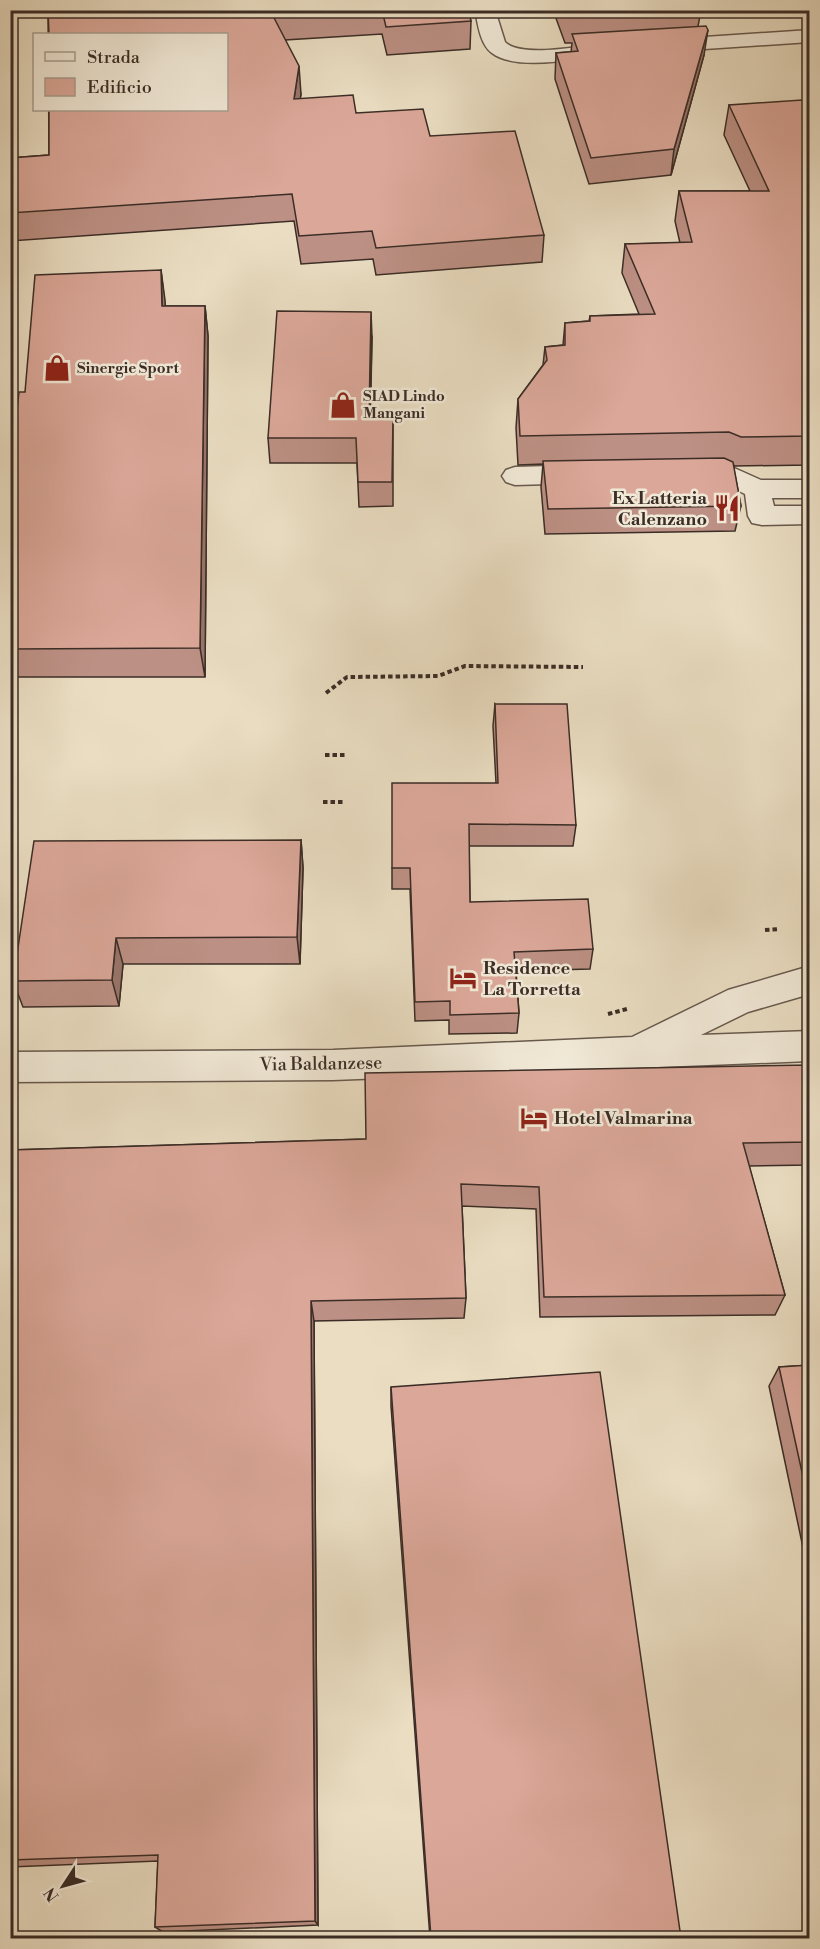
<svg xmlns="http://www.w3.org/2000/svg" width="820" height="1949" font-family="'Libre Bodoni',serif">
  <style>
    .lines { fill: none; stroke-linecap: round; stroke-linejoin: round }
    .minor-casing { stroke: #67594d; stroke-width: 3 }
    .path { stroke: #3b2d26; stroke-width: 4; stroke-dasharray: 4.5 3; stroke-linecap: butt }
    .minor { fill: #f1e9d7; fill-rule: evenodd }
    .wall { fill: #bc9084; stroke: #3b2d26; stroke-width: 1.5 }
    .shaded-wall { fill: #99756b; stroke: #3b2d26; stroke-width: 1.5 }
    .building { fill: #dba799; stroke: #3b2d26; stroke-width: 1.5 }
    .labels { text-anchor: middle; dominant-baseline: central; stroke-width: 5; stroke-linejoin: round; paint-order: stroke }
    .far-poi-label { font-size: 15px; font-weight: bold; fill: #3b2d26; stroke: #f1e9d7; text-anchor: start }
    .poi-label { font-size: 18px; font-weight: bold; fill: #3b2d26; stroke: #f1e9d7; text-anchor: start }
    .street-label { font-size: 18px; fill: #3b2d26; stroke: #f1e9d7 }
  </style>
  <rect width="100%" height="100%" fill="#eaddc2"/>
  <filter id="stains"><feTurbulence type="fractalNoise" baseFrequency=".00333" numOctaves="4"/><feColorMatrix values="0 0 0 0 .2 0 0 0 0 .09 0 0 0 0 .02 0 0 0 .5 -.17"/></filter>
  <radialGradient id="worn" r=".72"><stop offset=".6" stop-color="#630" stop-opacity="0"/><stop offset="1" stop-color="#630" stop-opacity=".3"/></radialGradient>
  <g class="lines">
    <defs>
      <path id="minor" d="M475,10H495L505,42C521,58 580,46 602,44L609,46L613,50L609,54L602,56C574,59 515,71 492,53C480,44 478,24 475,10Z
        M810,30V42L660,52L653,50L649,46L653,42L660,40Z
        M723,463L761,480H810V498H772L774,506H810V524L762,525L752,523L748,516L745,494L719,481L692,482L683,479L679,473L683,467Z
        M587,465L596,468L600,474L596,480L587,483L515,485L506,482L502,476L506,470L515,467Z
        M810,966V994L748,1012L701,1035L810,1031V1061L333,1080L10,1082V1052L333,1050L632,1037L728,990Z"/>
    </defs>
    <use href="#minor" class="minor-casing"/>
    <path class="path" d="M326,693L347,677L438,676L465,666L583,667
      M325,755H345
      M323,802H344
      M765,930L779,929
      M608,1014L627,1009"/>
    <use href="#minor" class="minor"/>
  </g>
  <path class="wall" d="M48,10H468L471,21L470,49L387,55L382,34L285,40L301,94L300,99L356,113L430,136L544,235L542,262L376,275L373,259L301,264L294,221L10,241V158L49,155Z
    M553,10H742L741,14L700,16L698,26L704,55L671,175L589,184L555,79L556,53L571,52L572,43H565Z
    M729,105L810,115V465L735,466L733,465L741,506L735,531L545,534L541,487L543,464L518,465L516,428L518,399L543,365L545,347L563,345L565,323L589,321L590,316L639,314L622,273L625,244L680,243L675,221L679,191H750L724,135Z
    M161,270L165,306H205L208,336L205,677H10V472L25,392Z
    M372,337L370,416L393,417V506L359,507L357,463H270L268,438Z
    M495,704L576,825L573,846H469L470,902L593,949L590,969L516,971L519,1013L517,1033L449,1034V1020L415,1021L410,889H392V868L496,783L493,726Z
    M301,840L303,868L300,964H123L119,1006L23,1007L13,981Z
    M810,1065V1165L749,1166L785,1295L775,1315L540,1317L536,1209L462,1206L466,1298L464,1318L314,1321L318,1925L163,1932L155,1927L158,1861L10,1867V1150L366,1139Z
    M810,1365V1581L769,1386L779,1367Z
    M391,1387L681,1938H430L391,1406Z"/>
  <path class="shaded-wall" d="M708,30L704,55L671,175L674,149Z
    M299,66L301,94L296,127L294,99Z
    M161,270L165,300L167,336L162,306Z
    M205,306L208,336L205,677L200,648Z
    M371,312L372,337L370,441L369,416Z
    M301,840L303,868L300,964L297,937Z
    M116,938L123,964L119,1006L112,980Z
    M311,1301L314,1321L318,1925L315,1921Z"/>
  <path class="building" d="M48,10H320L272,14L299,66L294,99L353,95L356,113L423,109L430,136L515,131L544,235L376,248L372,231L299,236L292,194L10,213V158L49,155V110H226V34H49Z
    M382,10H468L471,21L386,27Z
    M564,10H678L567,17Z
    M706,26L708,30L674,149L591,158L556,53L578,51L572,34Z
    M802,100L809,115H810V436L741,437L729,432L520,436L518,399L547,360L545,347L565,345V323L590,321V316L655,314L625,244L692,242L679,191H769L729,105Z
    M161,270L162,306H205L200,648L10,649V472L19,392H25L35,275Z
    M277,311L371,312L369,416L393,417L392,482H358L356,438H268Z
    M724,458L733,462L741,506L548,509L543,461Z
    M495,704H567L576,825L469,824L470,902L588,899L593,949L514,952L519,1013L450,1015V1001L415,1002L410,868H392V783H498Z
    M301,840L297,937L116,938L112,980L13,981L34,841Z
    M810,1065V1142L743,1143L785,1295L544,1297L539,1187L461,1184L466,1298L311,1301L315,1921L155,1927L158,1855L10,1860V1150L366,1139L365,1073Z
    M810,1365V1509L779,1367Z
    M600,1372L681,1938H431L391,1387Z"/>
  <defs>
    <symbol id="shop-bare" viewBox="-9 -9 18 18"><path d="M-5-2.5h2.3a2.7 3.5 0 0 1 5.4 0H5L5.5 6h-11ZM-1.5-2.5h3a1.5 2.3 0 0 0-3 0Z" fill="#8f2418" stroke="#f1e9d7" stroke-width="2.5" paint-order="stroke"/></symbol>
    <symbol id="restaurant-bare" viewBox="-9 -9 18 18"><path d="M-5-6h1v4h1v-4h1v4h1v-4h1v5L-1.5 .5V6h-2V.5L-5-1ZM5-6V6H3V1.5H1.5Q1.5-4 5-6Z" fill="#8f2418" stroke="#f1e9d7" stroke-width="2.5" paint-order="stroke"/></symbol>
    <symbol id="hotel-bare" viewBox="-9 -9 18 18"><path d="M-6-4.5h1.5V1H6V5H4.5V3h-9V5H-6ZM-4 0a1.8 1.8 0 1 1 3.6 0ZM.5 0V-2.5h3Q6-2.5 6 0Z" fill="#8f2418" stroke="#f1e9d7" stroke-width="2.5" paint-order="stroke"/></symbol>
  </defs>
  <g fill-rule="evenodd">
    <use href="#shop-bare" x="38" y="349" width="38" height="38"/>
    <use href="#shop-bare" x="324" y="386" width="38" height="38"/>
    <use href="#restaurant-bare" x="708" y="489" width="38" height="38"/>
    <use href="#hotel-bare" x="444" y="959" width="38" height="38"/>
    <use href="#hotel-bare" x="515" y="1099" width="38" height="38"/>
  </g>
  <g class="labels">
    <g class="far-poi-label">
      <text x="77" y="368">Sinergie Sport</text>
      <text x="363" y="396">SIAD Lindo<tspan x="363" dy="17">Mangani</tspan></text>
    </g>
    <g class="poi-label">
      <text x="707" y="498" text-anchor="end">Ex Latteria<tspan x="707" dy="21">Calenzano</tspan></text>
      <text x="483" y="968">Residence<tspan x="483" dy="21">La Torretta</tspan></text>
      <text x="554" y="1118">Hotel Valmarina</text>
    </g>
    <g class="street-label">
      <text transform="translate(321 1064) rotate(-1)">Via Baldanzese</text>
    </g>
  </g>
  <rect width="820" height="1949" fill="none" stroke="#eaddc2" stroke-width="36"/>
  <rect x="12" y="12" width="796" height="1925" fill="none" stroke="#3b2d26" stroke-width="3"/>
  <rect x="18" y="18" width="784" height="1913" fill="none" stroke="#3b2d26" stroke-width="1.5"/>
  <rect x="33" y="33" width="195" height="78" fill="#f1e9d7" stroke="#a89e90" stroke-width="1.5"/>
  <rect x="45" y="52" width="30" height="9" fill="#f1e9d7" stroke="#a89e90" stroke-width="1.5"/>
  <text x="87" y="63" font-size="18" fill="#3b2d26">Strada</text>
  <rect x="45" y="78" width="30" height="18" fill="#dba799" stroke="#a89e90" stroke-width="1.5"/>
  <text x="87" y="93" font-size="18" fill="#3b2d26">Edificio</text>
  <g transform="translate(63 1886) rotate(234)" stroke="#f1e9d7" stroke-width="4.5" paint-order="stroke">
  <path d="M0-4.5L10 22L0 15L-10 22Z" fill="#3b2d26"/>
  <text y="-9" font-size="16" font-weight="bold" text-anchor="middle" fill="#3b2d26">N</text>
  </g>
  <rect width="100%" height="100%" filter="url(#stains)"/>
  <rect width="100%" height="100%" fill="url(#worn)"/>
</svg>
